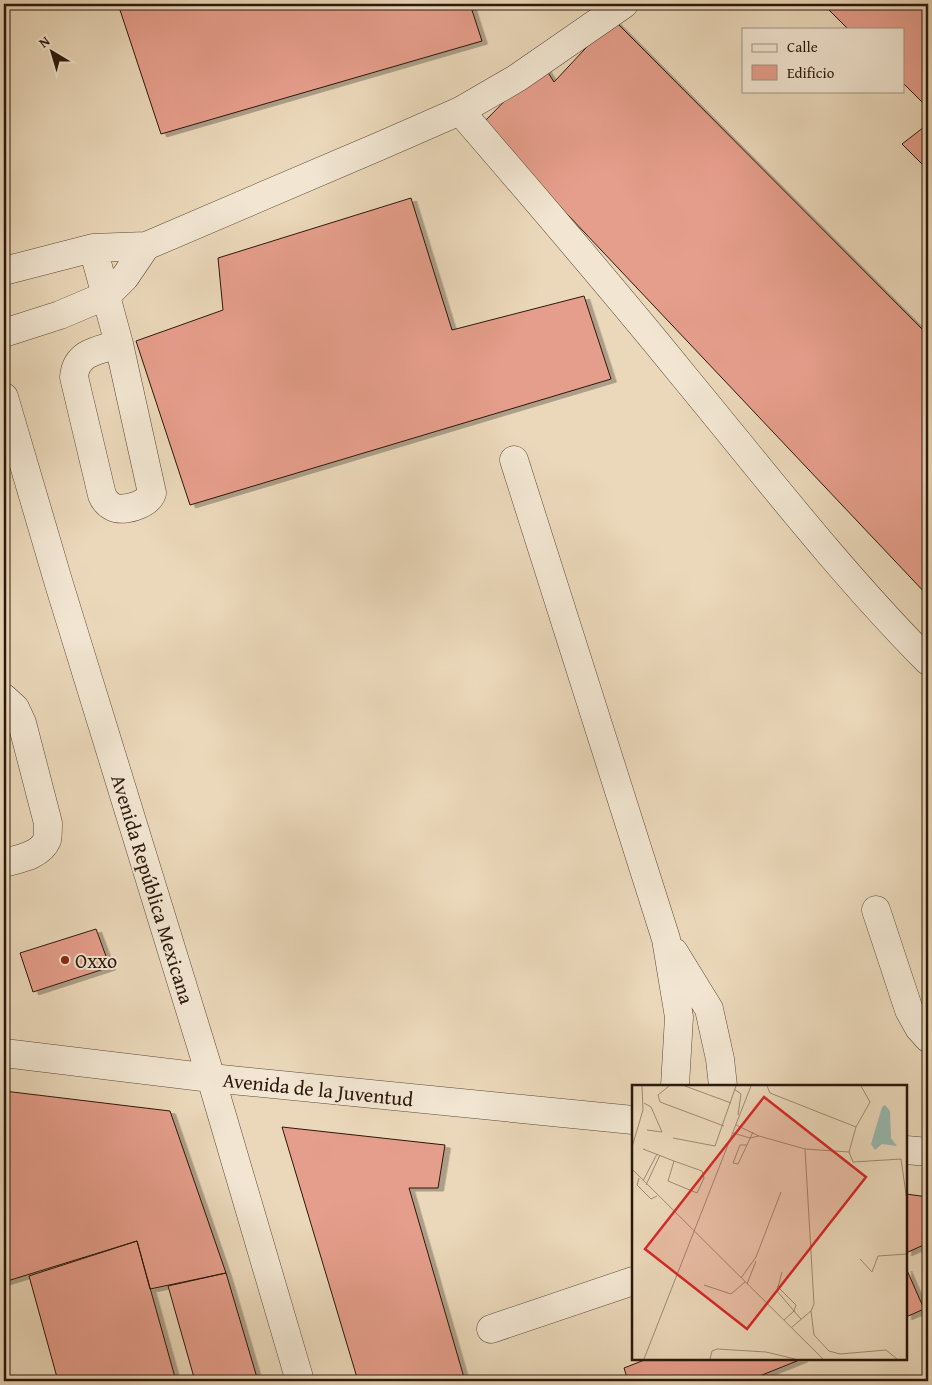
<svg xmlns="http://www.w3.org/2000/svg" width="932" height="1385" font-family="'Gentium Book Plus',serif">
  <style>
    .building { fill: #e69e8c; stroke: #2b180b; filter: url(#shadow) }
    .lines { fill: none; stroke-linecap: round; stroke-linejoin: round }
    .minor-casing { stroke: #5b4837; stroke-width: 29 }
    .minor { stroke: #f2e6d2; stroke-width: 28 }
    .poi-dot { fill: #8f2418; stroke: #f2e6d2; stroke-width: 2 }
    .labels { text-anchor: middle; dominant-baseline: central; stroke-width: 4; stroke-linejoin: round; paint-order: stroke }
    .street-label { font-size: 20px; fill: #2b180b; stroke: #f2e6d2 }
    .poi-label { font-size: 20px; fill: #2b180b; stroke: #f2e6d2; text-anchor: start }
    .inset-road { fill: none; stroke: #9e8b74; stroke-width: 1 }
    .view { fill: #d62828; fill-opacity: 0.15; stroke: #d62828; stroke-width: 2.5 }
    .inset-edge { fill: none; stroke: #2b180b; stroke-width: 2.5 }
  </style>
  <defs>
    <filter id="shadow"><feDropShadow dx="5.5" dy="3" stdDeviation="0" flood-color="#0004"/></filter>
  </defs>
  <rect width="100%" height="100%" fill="#ebd8ba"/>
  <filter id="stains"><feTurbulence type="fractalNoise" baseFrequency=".004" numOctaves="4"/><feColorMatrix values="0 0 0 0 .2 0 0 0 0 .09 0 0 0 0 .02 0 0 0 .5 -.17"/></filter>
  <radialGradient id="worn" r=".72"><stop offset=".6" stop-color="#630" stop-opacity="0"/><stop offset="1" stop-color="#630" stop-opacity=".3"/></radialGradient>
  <path class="building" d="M118,4H470L482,41L161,134Z
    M823,4H928V108L903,83V29H848Z
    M613,19L928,335V596L482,124L542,63L554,82Z
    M928,124V170L902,144Z
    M411,198L452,330L584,296L611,379L190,505L136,341L223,310L218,258Z
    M96,929L110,967L33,992L20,953Z
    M4,1091L170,1111L226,1273L150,1289L137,1241L4,1282Z
    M282,1127L445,1145L438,1188H409L465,1381H358Z
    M906,1194L928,1197V1243L906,1253Z
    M137,1241L176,1381H58L29,1276Z
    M906,1268L924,1309L906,1317Z
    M226,1273L258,1381H195L168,1286Z
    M647,1359H802L747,1381H628L624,1368Z"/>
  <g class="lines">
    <defs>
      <path id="minor" d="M460,111C535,198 610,285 682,374C763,472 839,571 928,661
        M93,248L119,344L152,493C148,505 123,512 113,507C107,504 104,500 102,495L74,377C76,352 99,350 119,344
        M4,271L93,248L146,246L380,146L460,111L517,78L624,4
        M4,333L60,315L107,295L125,277L146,246
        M4,397L59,584L211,1078L300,1381
        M514,460L666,939L679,1017L675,1086
        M4,698L15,708L22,723L48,823C48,828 48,835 47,840C40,856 18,859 4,863
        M876,910L909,1010L919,1028L928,1038
        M674,952L709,1009L720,1059L723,1086
        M4,1053L211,1078L633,1120
        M906,1150L928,1152
        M491,1329L633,1281"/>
    </defs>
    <use href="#minor" class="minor-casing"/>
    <use href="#minor" class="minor"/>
  </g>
  <circle class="poi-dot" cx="65" cy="960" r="5"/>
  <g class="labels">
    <g class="street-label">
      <text transform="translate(153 889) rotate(73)">Avenida República Mexicana</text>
      <text transform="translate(318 1089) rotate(6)">Avenida de la Juventud</text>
    </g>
    <g class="poi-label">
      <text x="75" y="960">Oxxo</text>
    </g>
  </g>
  <g transform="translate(632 1085)">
    <rect width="275" height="275" fill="#ebd8ba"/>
    <path d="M253,20L258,26L259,53L265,61L250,59L243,65L239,59L250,22Z" fill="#98bab0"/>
    <path class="inset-road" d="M37,1L26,10L28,17L92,41M53,1L99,18M135,1L138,8L224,42M102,4L109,9L106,30M12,18L19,22L30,47L15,45M104,40L127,51L173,64L217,67L221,77L269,74L275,116M101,48L118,53L127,51M41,53L83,61L104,1M115,60H108L101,78L106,79L115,60L121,47M0,62L11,25L10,1M11,64L42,76L70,86L72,93L65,108L36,96L42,76M217,67L224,42L238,17L229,1M0,84L191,274M7,93L5,100L19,114L25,111M11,96L25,69M14,100L28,70M228,174L240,187L246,171L275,169M150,187L145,206L162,226L152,235M109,193L124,172L149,107M115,199L124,176M72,200L99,209L113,197M145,201L164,220L162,226L169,234M179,226L182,250L197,266L208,269L254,265L265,274M160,242L179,226L182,219L173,64M12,274L119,1M78,274L80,266L85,264L134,267L163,274"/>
    <path class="view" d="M132,12L234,92L115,244L13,164Z"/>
    <rect width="275" height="275" class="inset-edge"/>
  </g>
  <rect width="932" height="1385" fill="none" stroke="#ebd8ba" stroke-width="20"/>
  <rect x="5" y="5" width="922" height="1375" fill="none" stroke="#2b180b" stroke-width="2.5"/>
  <rect x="10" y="10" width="912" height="1365" fill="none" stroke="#2b180b"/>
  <rect x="742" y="28" width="162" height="65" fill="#f2e6d2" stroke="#a29482"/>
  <rect x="752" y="44" width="25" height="8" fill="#f2e6d2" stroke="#a29482"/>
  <text x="787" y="52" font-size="15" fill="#2b180b">Calle</text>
  <rect x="752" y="65" width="25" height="15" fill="#e69e8c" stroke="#a29482"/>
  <text x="787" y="78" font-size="15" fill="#2b180b">Edificio</text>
  <g transform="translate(52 52) rotate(322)" stroke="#f2e6d2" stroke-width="4" paint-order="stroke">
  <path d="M0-4L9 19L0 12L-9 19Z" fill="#2b180b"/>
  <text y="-8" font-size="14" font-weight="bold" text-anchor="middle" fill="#2b180b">N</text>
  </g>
  <rect width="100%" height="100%" filter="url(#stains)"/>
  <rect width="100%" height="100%" fill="url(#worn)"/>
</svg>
